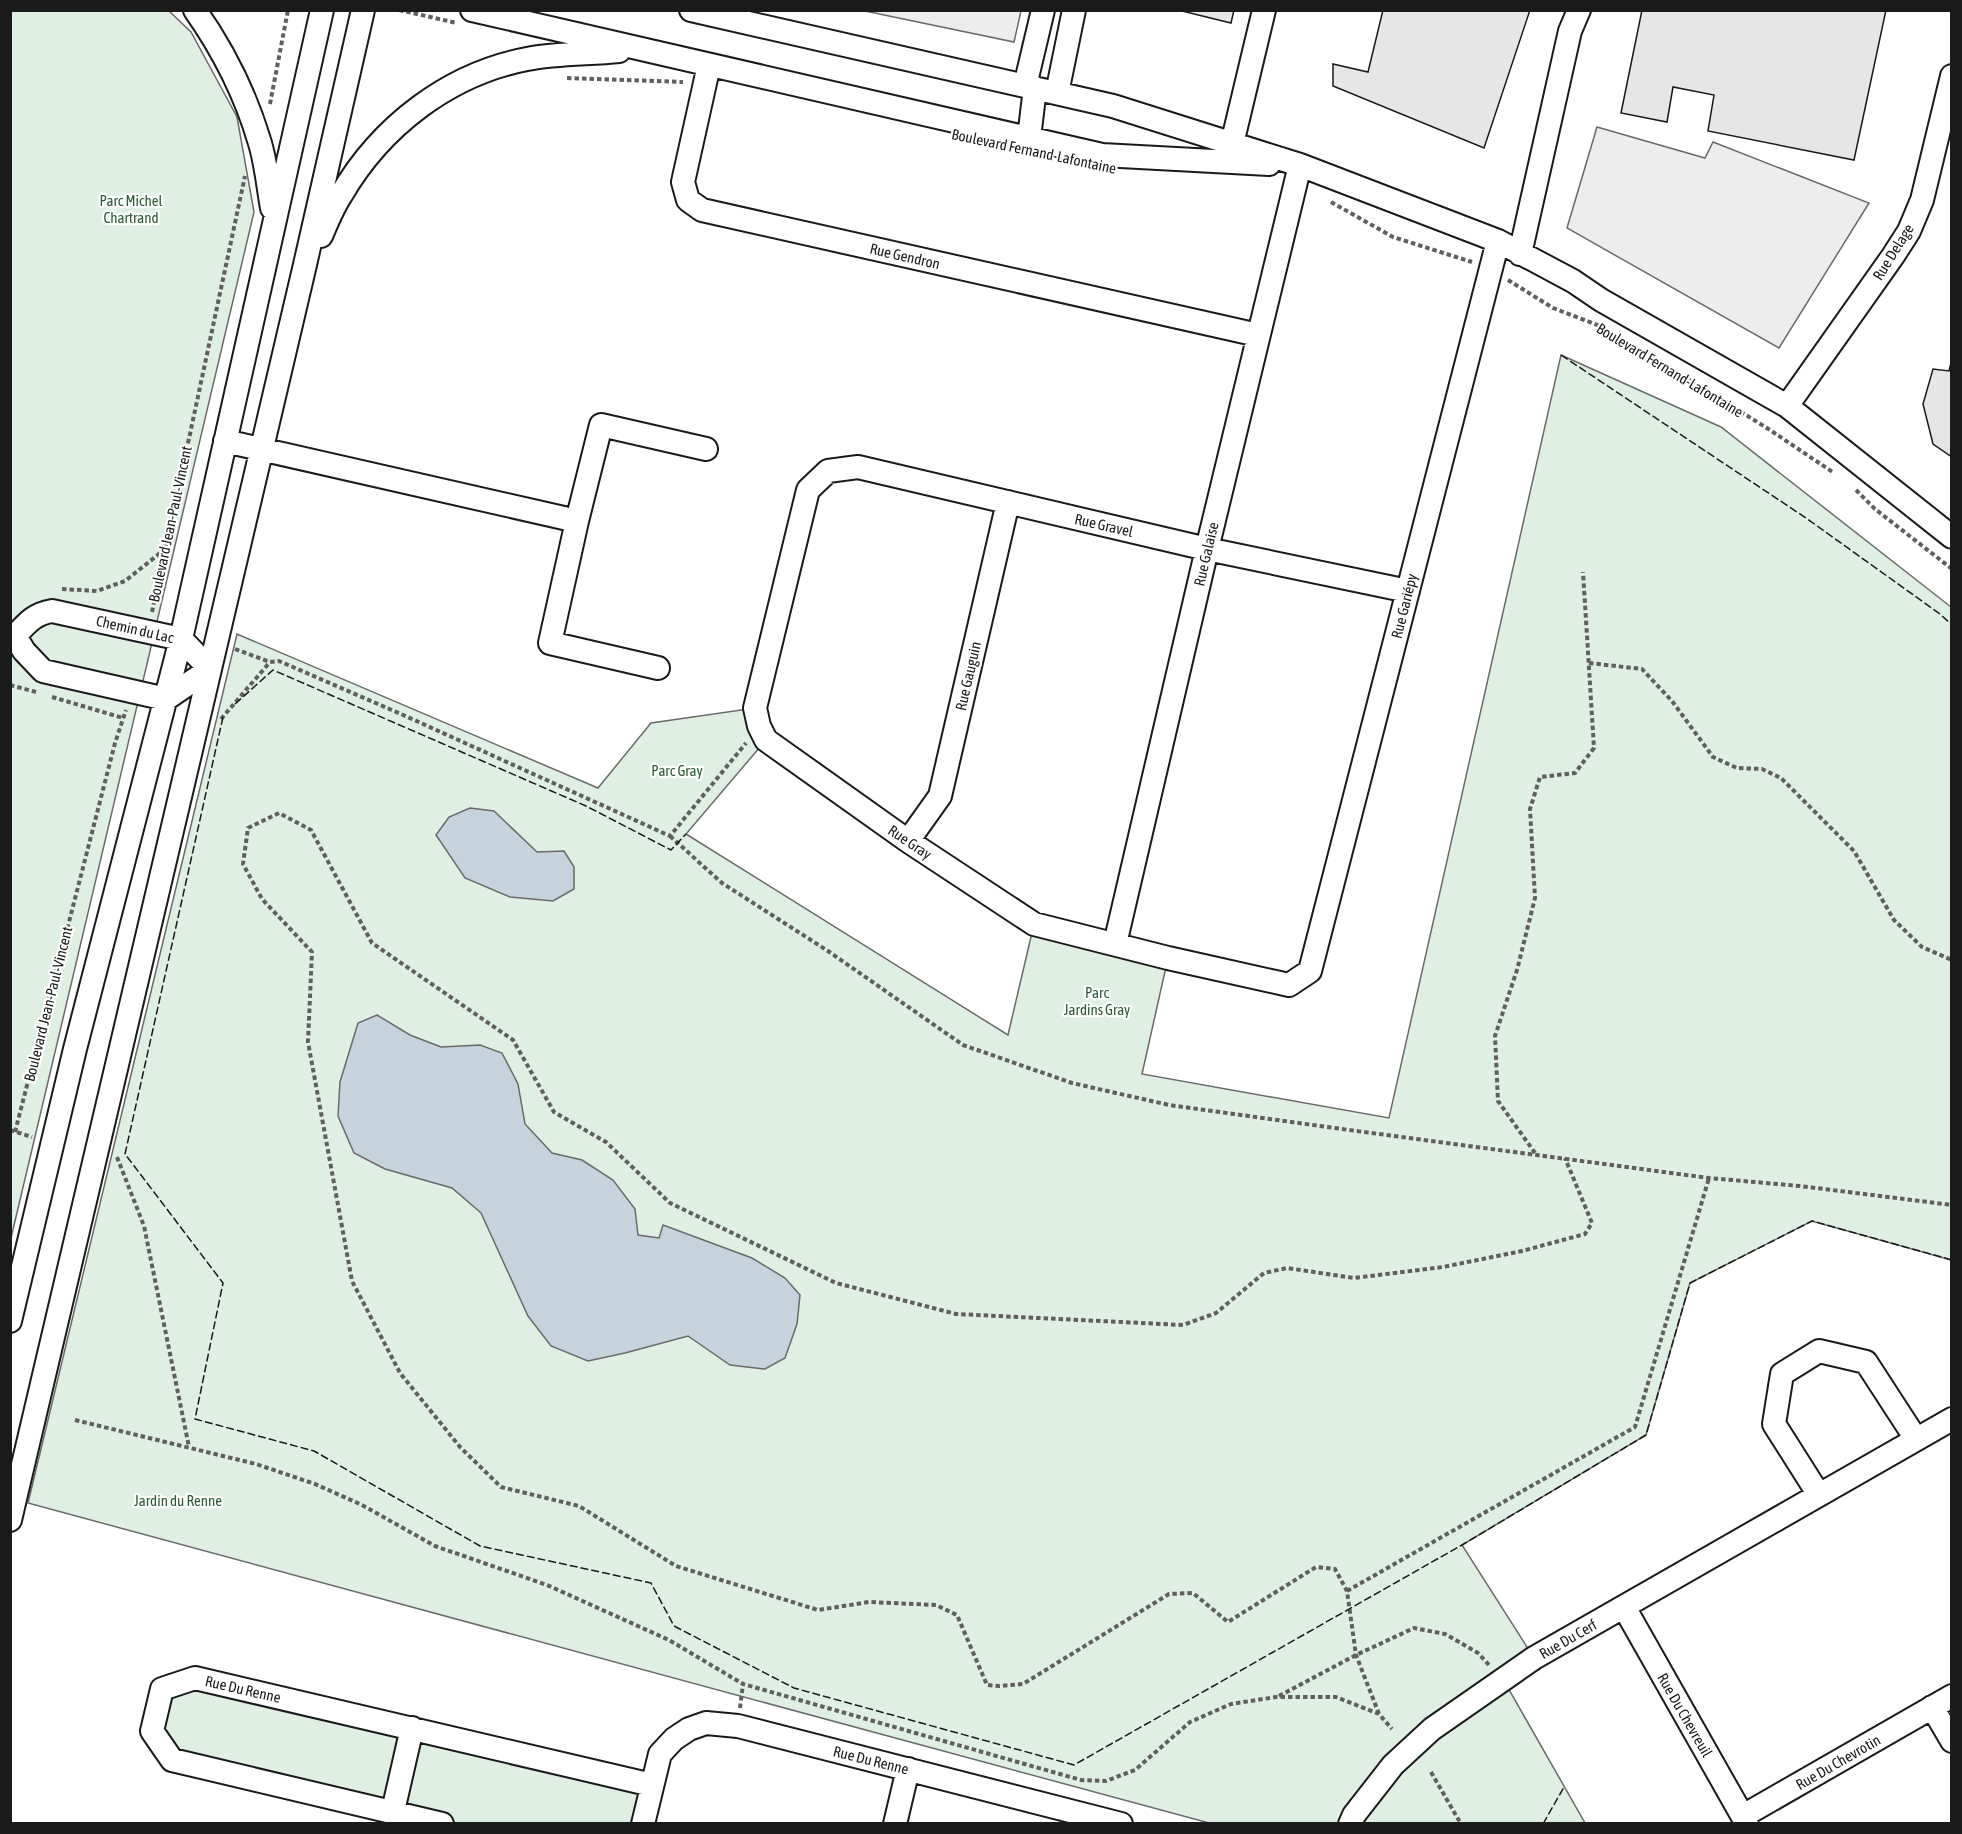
<svg xmlns="http://www.w3.org/2000/svg" width="1962" height="1834" font-family="'Asap Condensed',sans-serif">
  <style>
    .green { fill: #e0efe3; stroke: #6a6a6a; stroke-width: 1.5 }
    .parking { fill: #ededed; stroke: #6a6a6a; stroke-width: 1.5 }
    .water { fill: #c6d2dc; stroke: #6a6a6a; stroke-width: 1.5 }
    .building { fill: #e6e6e6; stroke: #1a1a1a; stroke-width: 1.5 }
    .lines { fill: none; stroke-linecap: round; stroke-linejoin: round }
    .minor-casing { stroke: #1a1a1a; stroke-width: 26 }
    .path { stroke: #5f5f5f; stroke-width: 4; stroke-dasharray: 4.5 3; stroke-linecap: butt }
    .minor { stroke: #fff; stroke-width: 22 }
    .fence { stroke: #1a1a1a; stroke-width: 1.5; stroke-dasharray: 8 3; stroke-linecap: butt }
    .labels { text-anchor: middle; dominant-baseline: central; stroke-width: 4.5; stroke-linejoin: round; paint-order: stroke }
    .street-label { font-size: 15px; fill: #1a1a1a; stroke: #fff }
    .park-label { font-size: 15px; fill: #2b5a34; stroke: #fff }
  </style>
  <rect width="100%" height="100%" fill="#fff"/>
  <path class="green" d="M11,11H169L191,32L237,117L254,212L11,1238Z
    M1561,355L1721,427L1951,607V1260L1812,1221L1690,1283L1646,1435L1462,1545L1534,1658L1503,1679L1585,1823H1209L28,1503L237,634L598,788L651,723L755,708L766,740L686,834L1008,1035L1034,924L1168,958L1142,1074L1389,1118Z
    M195,1678L652,1785L643,1823H442L172,1760L152,1731L162,1689Z"/>
  <path class="parking" d="M865,11H1021L1014,42Z
    M1597,127L1705,158L1713,142L1869,203L1779,348L1567,228Z"/>
  <path class="water" d="M470,808L494,811L537,852L564,851L574,867V889L553,901L510,897L465,878L436,835L449,817Z
    M377,1015L410,1035L441,1047L480,1045L502,1053L518,1084L525,1124L552,1153L582,1160L613,1180L635,1209L638,1235L659,1238L663,1225L752,1258L785,1278L800,1295L797,1324L785,1358L765,1369L730,1365L688,1336L625,1353L588,1361L551,1346L528,1316L481,1213L452,1188L385,1169L354,1153L338,1116L340,1082L358,1023Z"/>
  <path class="building" d="M1178,10H1234L1231,23Z
    M1383,10H1530L1484,148L1333,86V64L1368,72Z
    M1642,10H1886L1854,160L1708,131L1714,95L1673,87L1667,122L1621,113Z
    M1952,359V457L1933,444L1923,404L1933,369L1949,371Z"/>
  <g class="lines">
    <defs>
      <path id="minor" d="M195,10C223,50 245,93 259,140C266,161 268,186 272,208
        M472,10L1102,155L1269,164
        M691,10L1113,106L1300,165L1498,241L1573,281L1601,300L1787,406L1952,537
        M709,65L683,182L688,200L702,210L1258,335
        M1025,86L1043,10
        M1057,93L1074,10
        M1029,138L1035,88
        M1232,144L1264,10
        M321,236C327,222 333,207 341,195C381,126 449,74 527,59C557,53 589,54 619,51
        M1520,254L1570,31L1579,10
        M1787,406L1893,256L1909,231L1922,200L1952,76
        M225,441L577,521L550,643L658,668
        M577,521L601,425L706,449
        M1408,591L1207,549L858,467L828,471L808,490L755,708L759,726L766,740L908,841L1034,924L1168,958L1289,985L1310,971L1498,241
        M10,636H15C27,623 34,614 52,611L181,639L210,669L166,699L43,671L24,651L15,636
        M908,841L940,796L1008,502
        M1115,944L1207,549L1300,165
        M10,1321L75,1049L181,639L322,10
        M1819,1495L1774,1424L1782,1374L1819,1351L1866,1362L1916,1439
        M10,1520L304,269L363,10
        M1624,1607L1747,1824
        M1932,1707L1952,1741
        M393,1811L412,1728
        M1743,1816L1952,1696
        M442,1824L172,1760L152,1731L162,1689L195,1678L652,1785
        M643,1824L660,1754L674,1739L689,1729L706,1723L738,1726L1121,1824
        M895,1824L908,1769
        M1350,1824L1354,1815L1393,1765L1432,1729L1534,1658L1952,1419"/>
    </defs>
    <use href="#minor" class="minor-casing"/>
    <path class="path" d="M399,10L457,23
      M567,78L683,82
      M270,104L288,10
      M1331,202L1393,237L1472,262
      M1508,280L1553,308L1600,326
      M1645,352L1770,430L1834,473
      M1856,490L1875,509L1952,569
      M62,589L97,591L125,581L164,550
      M152,612L245,176
      M235,649L270,662L279,661L401,714L670,836L746,743
      M1589,663L1642,669L1672,701L1713,757L1737,768L1762,769L1781,778L1854,851L1894,920L1922,947L1952,960
      M10,685L36,692
      M52,697L123,718
      M221,719L270,662
      M670,836L722,883L828,951L963,1045L1072,1083L1169,1105L1349,1130L1709,1178L1800,1186L1952,1205
      M10,1130L32,1137
      M15,1132L115,743L126,710
      M1535,1153L1498,1101L1495,1036L1517,970L1535,898L1530,809L1540,777L1575,773L1594,748L1583,572
      M117,1157L144,1226L189,1447
      M75,1420L256,1464L315,1484L362,1505L435,1546L547,1585L669,1640L743,1684L1081,1780L1106,1781L1135,1770L1190,1722L1231,1704L1276,1697H1336L1379,1714L1392,1729
      M1347,1591L1635,1427L1709,1178
      M1279,1696L1356,1655L1414,1628L1445,1634L1478,1653L1490,1666
      M740,1708L743,1684
      M1379,1714L1356,1655L1347,1591L1335,1569L1316,1567L1228,1622L1193,1593L1169,1594L1023,1684L999,1686L987,1685L957,1615L936,1605L869,1602L818,1610L676,1566L579,1506L501,1487L460,1447L400,1373L352,1281L308,1042L312,952L262,899L243,864L248,828L279,813L311,830L372,943L513,1040L554,1112L606,1142L670,1203L836,1283L956,1314L1183,1325L1216,1313L1264,1273L1287,1268L1354,1278L1443,1267L1522,1251L1585,1234L1592,1223L1565,1158
      M1431,1772L1461,1824"/>
    <use href="#minor" class="minor"/>
    <path class="fence" d="M1561,355L1806,518L1940,614L1952,625
      M235,704L273,670L586,806L671,850L686,834
      M223,717L125,1154L223,1283L195,1419L314,1451L480,1546L651,1583L674,1626L794,1688L1074,1765L1462,1545L1646,1435L1690,1283L1812,1221L1952,1260
      M1543,1824L1564,1787"/>
  </g>
  <g class="labels">
    <g class="street-label">
      <text transform="translate(1034 151) rotate(12)">Boulevard Fernand-Lafontaine</text>
      <text transform="translate(1893 252) rotate(-58)">Rue Delage</text>
      <text transform="translate(905 256) rotate(13)">Rue Gendron</text>
      <text transform="translate(1670 370) rotate(31)">Boulevard Fernand-Lafontaine</text>
      <text transform="translate(170 524) rotate(-78)">Boulevard Jean-Paul-Vincent</text>
      <text transform="translate(1104 525) rotate(13)">Rue Gravel</text>
      <text transform="translate(1206 554) rotate(-77)">Rue Galaise</text>
      <text transform="translate(1404 606) rotate(-76)">Rue Gariépy</text>
      <text transform="translate(135 629) rotate(13)">Chemin du Lac</text>
      <text transform="translate(968 676) rotate(-77)">Rue Gauguin</text>
      <text transform="translate(910 842) rotate(34)">Rue Gray</text>
      <text transform="translate(48 1004) rotate(-76)">Boulevard Jean-Paul-Vincent</text>
      <text transform="translate(1568 1639) rotate(-30)">Rue Du Cerf</text>
      <text transform="translate(243 1689) rotate(13)">Rue Du Renne</text>
      <text transform="translate(1685 1715) rotate(60)">Rue Du Chevreuil</text>
      <text transform="translate(871 1760) rotate(14)">Rue Du Renne</text>
      <text transform="translate(1838 1762) rotate(-30)">Rue Du Chevrotin</text>
    </g>
    <g class="park-label">
      <text x="131" y="200">Parc Michel<tspan x="131" dy="17">Chartrand</tspan></text>
      <text x="677" y="770">Parc Gray</text>
      <text x="1097" y="992">Parc<tspan x="1097" dy="17">Jardins Gray</tspan></text>
      <text x="178" y="1500">Jardin du Renne</text>
    </g>
  </g>
  <rect width="1962" height="1834" fill="none" stroke="#1a1a1a" stroke-width="24"/>
</svg>
